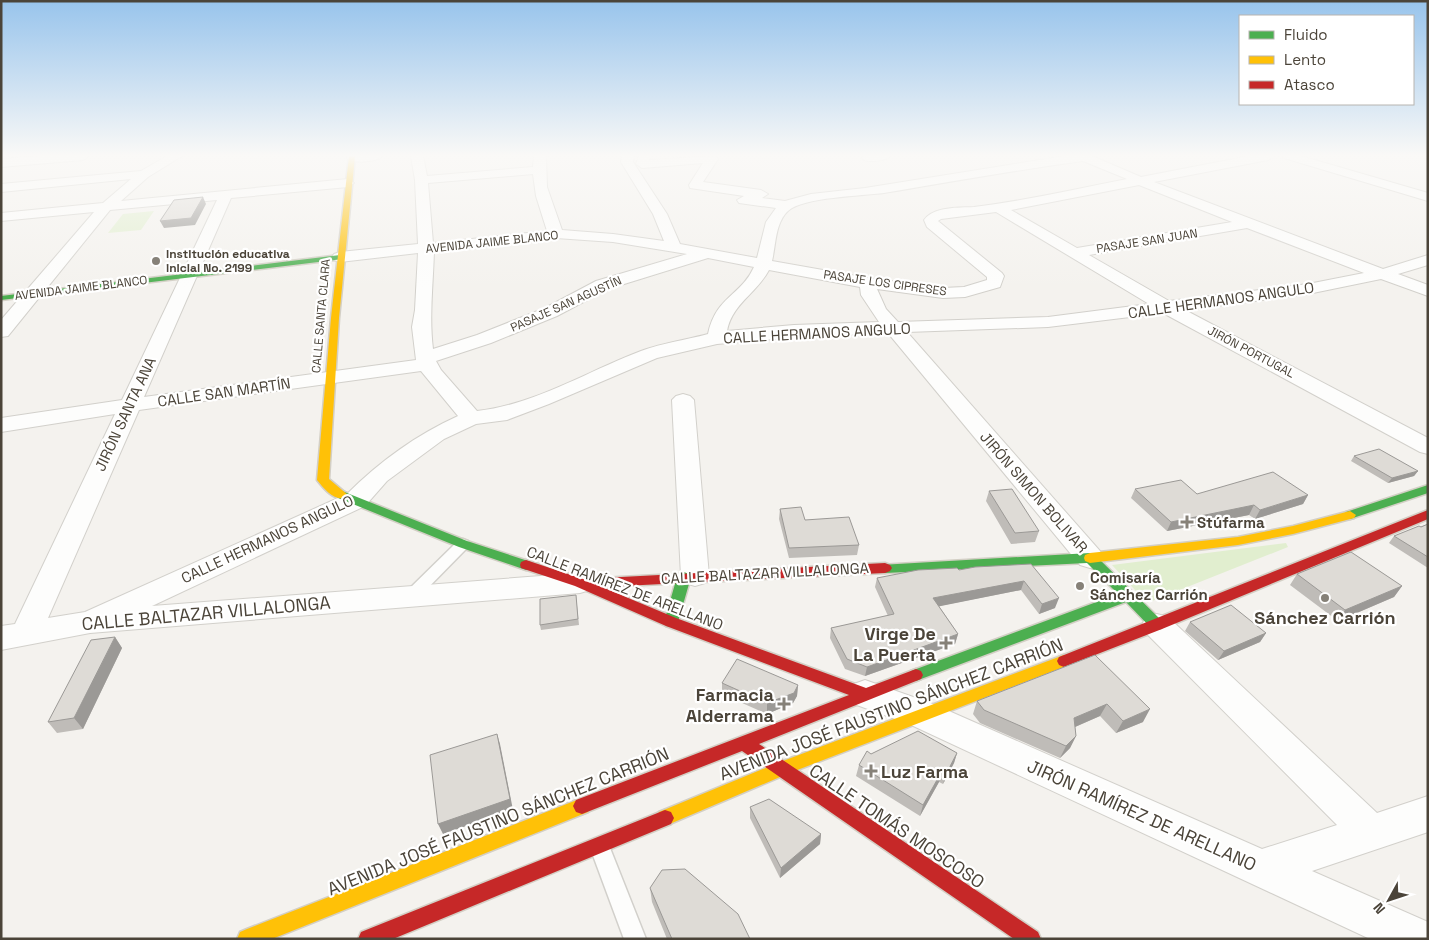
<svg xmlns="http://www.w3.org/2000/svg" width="1429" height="940" font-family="'Space Grotesk',sans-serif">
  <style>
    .green { fill: #e1eecf }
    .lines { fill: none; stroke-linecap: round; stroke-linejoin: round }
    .lane-casing { stroke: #d2d0cb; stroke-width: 3 }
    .street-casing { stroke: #d2d0cb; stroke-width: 2 }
    .fast-casing { stroke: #d3cfc5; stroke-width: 3 }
    .slow-casing { stroke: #d3cfc5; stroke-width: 3 }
    .jam-casing { stroke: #d3cfc5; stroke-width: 3 }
    .lane { fill: #fdfdfc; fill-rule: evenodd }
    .street { fill: #fdfdfc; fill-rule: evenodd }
    .fast { fill: #4caf50; fill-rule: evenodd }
    .slow { fill: #ffc107; fill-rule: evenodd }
    .jam { fill: #c62828; fill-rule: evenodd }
    .wall { fill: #bfbcb8 }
    .shaded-wall { fill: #9b9996 }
    .building { fill: #dedbd6; stroke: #9b9996 }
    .poi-dot { fill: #868178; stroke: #fff; stroke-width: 2 }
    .labels { text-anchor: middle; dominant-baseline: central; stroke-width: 4.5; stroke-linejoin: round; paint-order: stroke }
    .far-street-label { font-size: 12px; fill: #4b4439; stroke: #fff }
    .far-poi-label { font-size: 12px; font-weight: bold; fill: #4b4439; stroke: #fff; text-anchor: start }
    .street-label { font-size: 15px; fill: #4b4439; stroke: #fff }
    .poi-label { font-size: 15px; font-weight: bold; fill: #4b4439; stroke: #fff; text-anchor: start }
    .near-street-label { font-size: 18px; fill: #4b4439; stroke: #fff }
    .near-poi-label { font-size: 18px; font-weight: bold; fill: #4b4439; stroke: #fff; text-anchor: end }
  </style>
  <rect width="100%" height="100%" fill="#f4f2ee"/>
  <path class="green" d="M154,211L141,230L108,233L123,214Z
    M1286,543L1288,547L1147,603L1112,565Z"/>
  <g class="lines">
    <defs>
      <path id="lane" d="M463,539L468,541L470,544L468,547L416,600L411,602L406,600L403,596L406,592L458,541Z
        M601,840L608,843L646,939H624L591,850L594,843Z"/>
      <path id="street" d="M41,156H89L83,160L1,167V159Z
        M167,156H182L148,177L121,201L348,179L354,183L348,187L231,198L144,397L416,360L412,327L415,310L418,253L340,262L334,260L332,257L334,254L340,252L418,244L415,180L411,156H423L427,176L533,167L534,156H546L547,187L562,230L613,234L664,241L653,214L621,162L622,156H634L633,162L667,214L680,244L757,258L766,222L776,208L739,203L737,200L744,196L690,188L689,185L703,163L642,168L636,164L639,156H651L649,160L716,156L718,159L703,182L761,190L768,194L762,198L785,201L811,194L865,188L1065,156H1092L1141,177L1249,156H1274L1268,160L1154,182L1383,269L1428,255V265L1398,274L1428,285V296L1381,279L1308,294L1185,310L1428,438V454L1420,452L1163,313L1048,327L907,332L1100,551L1104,558L1100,565L1090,568L1080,565L888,333L794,337L717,344L657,358L549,404L507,420L476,424L444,439L387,481L365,506L152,606L580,573L590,576L594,583L590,590L580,593L90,633L1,650V626L15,624L115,414L1,432V418L122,400L217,200L110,210L8,336L1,337V320L94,212L1,221V213L103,203L131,179L1,192V184L141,171ZM1083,161L1127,179C1076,189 1025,201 974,207C959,208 934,206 924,220L927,227L987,277V280L964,287L943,288L868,278L772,261C776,245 775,223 788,211C803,197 862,196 884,193C950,182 1016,170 1083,161ZM533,174L536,196L547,231L433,243L428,183ZM1139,185L1232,222L1077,248L1011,210ZM996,212L1149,304L1048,317L898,322L886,309L877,289L943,298L965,297L1000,287L1004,276L1002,273L938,221L941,219ZM1247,228L1364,273L1308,284L1169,301L1089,255ZM556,238L613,242L687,254L596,281L545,308L477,335L433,349C429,317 433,284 434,252ZM708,258L754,267C741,296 716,296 708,334C686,340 662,343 641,351C588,371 534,405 477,411L441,370L436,361L491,343L557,316L608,289ZM769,270L860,287L861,295L879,322L794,325L727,331C732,304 757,293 769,270ZM421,371L458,416C416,435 379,462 347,494L85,612L48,618L139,410Z
        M348,156H383C376,162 358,163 349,160L347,158Z
        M863,156H891C885,161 871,162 864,160L862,158Z
        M1282,156H1301L1428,193V201L1284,158Z
        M683,394L690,396L694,400L709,576L705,583L695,586L685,583L681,576L672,400L676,396Z
        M1157,614L1168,617L1377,813L1428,796V832L1312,871L1428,922V939H1370L909,724L854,704L849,694L854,684L865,680L933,704L1262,849L1337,825L1146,633L1142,625L1146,617Z"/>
      <path id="fast" d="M340,255L344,257L343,259L1,300V296Z
        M1428,485V493L1350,519L1344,515L1346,512Z
        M342,491L467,541L531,562L532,565L531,568L526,570L459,547L338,498L336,495L338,492Z
        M1090,553L1095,555L1162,621L1164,625L1162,629L1157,630L1152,629L1126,602L921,679L916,681L911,679L909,675L911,671L1118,594L1087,563L885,573L880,571L878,568L880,565Z
        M684,572L689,574L691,577L678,622L676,626L671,627L666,626L664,622L677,577L679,574Z"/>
      <path id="slow" d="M349,156H355L339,318L329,479L348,495L346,498C334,501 324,489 317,480L331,318Z
        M1350,511L1356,515L1354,518L1293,534L1238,545L1090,563L1085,561L1084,558L1085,555L1090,553L1238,537L1293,526Z
        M1064,655L1069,657L1071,661L1069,665L787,774L665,826L659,824L656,818L659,812L775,764Z
        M582,798L588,800L591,806L588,812L272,939H237L240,932L247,929Z"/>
      <path id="jam" d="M1428,510V519L1162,629L1064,667L1059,665L1057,661L1059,657Z
        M526,560L583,579L885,563L890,565L892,568L890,571L885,573L602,587L676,618L866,688L916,669L921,671L923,675L921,679L759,744L1038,932L1041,939H1014L742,751L582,814L576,812L573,806L576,800L849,695L666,626L575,586L521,568L520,565L521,562Z
        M665,810L671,812L674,818L671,824L393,939H358L361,932Z"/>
    </defs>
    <use href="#lane" class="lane-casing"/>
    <use href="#street" class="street-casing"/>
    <use href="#fast" class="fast-casing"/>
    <use href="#slow" class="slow-casing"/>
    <use href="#jam" class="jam-casing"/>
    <use href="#lane" class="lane"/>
    <use href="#street" class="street"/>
    <use href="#fast" class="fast"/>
    <use href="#slow" class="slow"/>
    <use href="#jam" class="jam"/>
  </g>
  <path class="wall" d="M1354,456L1418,471L1414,476L1388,483L1351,461Z
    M1135,489L1197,494L1308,495L1303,504L1255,519L1249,515L1167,531L1131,498Z
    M989,491L1039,531L1035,542L1011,544L986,501Z
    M780,509L859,545L857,555L789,558L779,519Z
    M1428,524V568L1389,543L1394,536Z
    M1031,564L1055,608L1039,614L1021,590L939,606L958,634L955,644L865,676L845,669L830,638L831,628L888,616L875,587L877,578Z
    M1297,574L1402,586L1394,597L1338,621L1290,585Z
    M576,595L579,625L541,630L540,625Z
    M1190,622L1266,633L1260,642L1218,660L1185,631Z
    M115,637L122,648L83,729L57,733L48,722Z
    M1095,655L1143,722L1116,733L1100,716L1075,727L1076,736L1070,748L1060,758L980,723L973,714L977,701Z
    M722,683L798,685L797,696L793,703L767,714L722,694Z
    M957,753L954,763L943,784L939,782L920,816L856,776L859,765L871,754Z
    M750,807L821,834L820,844L780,878L750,818Z
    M650,888L750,939H667L652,902Z"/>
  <path class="shaded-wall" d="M203,197L206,204L195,225L164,228L160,221Z
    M1418,471L1414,476L1388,483L1392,478Z
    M1308,495L1303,504L1255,519L1260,510Z
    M1254,505L1249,515L1167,531L1171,522Z
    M1024,581L1021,590L931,608L933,598Z
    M1402,586L1394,597L1338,621L1345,610Z
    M1059,598L1055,608L1039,614L1042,604Z
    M1266,633L1260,642L1218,660L1224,651Z
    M958,634L955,644L865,676L867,667Z
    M115,637L122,648L83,729L74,718Z
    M798,685L797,696L793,703L767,714V703Z
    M1107,704L1100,716L1068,730L1074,718Z
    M1150,709L1143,722L1116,733L1123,721Z
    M497,734L500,744L513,810L443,834L438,824Z
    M1076,736L1070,748L1060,758L1066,746Z
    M957,753L954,763L943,784L946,774Z
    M942,771L939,782L920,816L923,805Z
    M821,834L820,844L780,878L781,868Z"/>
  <path class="building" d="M203,197L191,218L160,221L174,200Z
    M1379,449L1418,471L1392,478L1354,456Z
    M1273,472L1308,495L1260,510L1254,505L1171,522L1135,489L1181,480L1197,494Z
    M1012,489L1039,531L1015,533L989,491Z
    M801,507L805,520L849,517L859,545L789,548L780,509Z
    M1428,524V557L1394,536L1419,526L1421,527Z
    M1351,552L1402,586L1345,610L1297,574Z
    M1031,564L1059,598L1042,604L1024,581L933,598L958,634L867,667L847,659L831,628L894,614L877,578L918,570L957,568L959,570L975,567Z
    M576,595L578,619L540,625V599Z
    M1231,605L1266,633L1224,651L1190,622Z
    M115,637L74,718L48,722L91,640Z
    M1095,655L1150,709L1123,721L1107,704L1074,718L1076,736L1066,746L984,710L977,701Z
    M737,659L798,685L794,693L767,703L722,683Z
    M918,731L957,753L946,774L942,771L923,805L859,765L867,751L871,754Z
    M497,734L510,799L438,824L430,755Z
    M769,799L821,834L781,868L750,807Z
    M685,869L738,914L750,939H672L650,888L662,870Z"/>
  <linearGradient id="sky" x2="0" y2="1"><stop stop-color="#98c4ec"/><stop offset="0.54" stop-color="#faf9f7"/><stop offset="1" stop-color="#faf9f7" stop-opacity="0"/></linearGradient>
  <rect width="1429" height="288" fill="url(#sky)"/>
  <g class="poi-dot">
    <circle cx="156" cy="261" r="5"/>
    <path d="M1184.5 514.5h5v5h5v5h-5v5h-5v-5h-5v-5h5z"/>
    <circle cx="1080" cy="586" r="5"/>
    <circle cx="1325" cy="598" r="5"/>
    <path d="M943.5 635.5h5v5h5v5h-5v5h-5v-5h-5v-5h5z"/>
    <path d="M781.5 696.5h5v5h5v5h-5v5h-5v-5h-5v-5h5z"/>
    <path d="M868.5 763.5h5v5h5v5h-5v5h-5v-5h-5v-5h5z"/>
  </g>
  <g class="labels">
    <g class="far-street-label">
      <text transform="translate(1147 241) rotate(-9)">PASAJE SAN JUAN</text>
      <text transform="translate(492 242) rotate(-6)">AVENIDA JAIME BLANCO</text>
      <text transform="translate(885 283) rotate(8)">PASAJE LOS CIPRESES</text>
      <text transform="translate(81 288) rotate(-7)">AVENIDA JAIME BLANCO</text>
      <text transform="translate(566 304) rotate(-24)">PASAJE SAN AGUSTÍN</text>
      <text transform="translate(321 316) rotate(-85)">CALLE SANTA CLARA</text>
      <text transform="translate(1251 352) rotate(28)">JIRÓN PORTUGAL</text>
    </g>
    <g class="far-poi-label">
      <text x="166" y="254">Institución educativa<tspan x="166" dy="14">inicial No. 2199</tspan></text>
    </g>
    <g class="street-label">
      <text transform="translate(1221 300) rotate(-8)">CALLE HERMANOS ANGULO</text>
      <text transform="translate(817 333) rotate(-3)">CALLE HERMANOS ANGULO</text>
      <text transform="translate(224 392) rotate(-8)">CALLE SAN MARTÍN</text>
      <text transform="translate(125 414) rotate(-65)">JIRÓN SANTA ANA</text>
      <text transform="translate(1034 492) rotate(49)">JIRÓN SIMON BOLIVAR</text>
      <text transform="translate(267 539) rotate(-25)">CALLE HERMANOS ANGULO</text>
      <text transform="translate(765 573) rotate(-3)">CALLE BALTAZAR VILLALONGA</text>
      <text transform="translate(625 588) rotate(21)">CALLE RAMÍREZ DE ARELLANO</text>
    </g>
    <g class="poi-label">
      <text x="1197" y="522">Stúfarma</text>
      <text x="1090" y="577">Comisaría<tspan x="1090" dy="17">Sánchez Carrión</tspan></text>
    </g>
    <g class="near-street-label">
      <text transform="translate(206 613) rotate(-5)">CALLE BALTAZAR VILLALONGA</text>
      <text transform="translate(891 709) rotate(-21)">AVENIDA JOSÉ FAUSTINO SÁNCHEZ CARRIÓN</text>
      <text transform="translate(1142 815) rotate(24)">JIRÓN RAMÍREZ DE ARELLANO</text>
      <text transform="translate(498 821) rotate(-22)">AVENIDA JOSÉ FAUSTINO SÁNCHEZ CARRIÓN</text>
      <text transform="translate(897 826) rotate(34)">CALLE TOMÁS MOSCOSO</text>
    </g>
    <g class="near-poi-label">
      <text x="1325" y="617" text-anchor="middle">Sánchez Carrión</text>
      <text x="936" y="633">Virge De<tspan x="936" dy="21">La Puerta</tspan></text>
      <text x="774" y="694">Farmacia<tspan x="774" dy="21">Alderrama</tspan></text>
      <text x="881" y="771" text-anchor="start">Luz Farma</text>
    </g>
  </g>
  <rect width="1429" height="940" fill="none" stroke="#4b4439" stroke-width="5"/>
  <rect x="1239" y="15" width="175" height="90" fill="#ffffff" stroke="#b7b4b0"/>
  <rect x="1249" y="31" width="25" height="8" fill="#4caf50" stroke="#b7b4b0"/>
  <text x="1284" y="40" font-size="15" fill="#4b4439">Fluido</text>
  <rect x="1249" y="56" width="25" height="8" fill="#ffc107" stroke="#b7b4b0"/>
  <text x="1284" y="65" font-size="15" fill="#4b4439">Lento</text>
  <rect x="1249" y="81" width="25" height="8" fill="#c62828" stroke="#b7b4b0"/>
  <text x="1284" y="90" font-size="15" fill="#4b4439">Atasco</text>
  <g transform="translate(1389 900) rotate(230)" stroke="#ffffff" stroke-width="4" paint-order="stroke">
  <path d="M0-4L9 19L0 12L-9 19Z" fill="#4b4439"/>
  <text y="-8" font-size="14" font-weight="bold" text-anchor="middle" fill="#4b4439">N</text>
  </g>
</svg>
